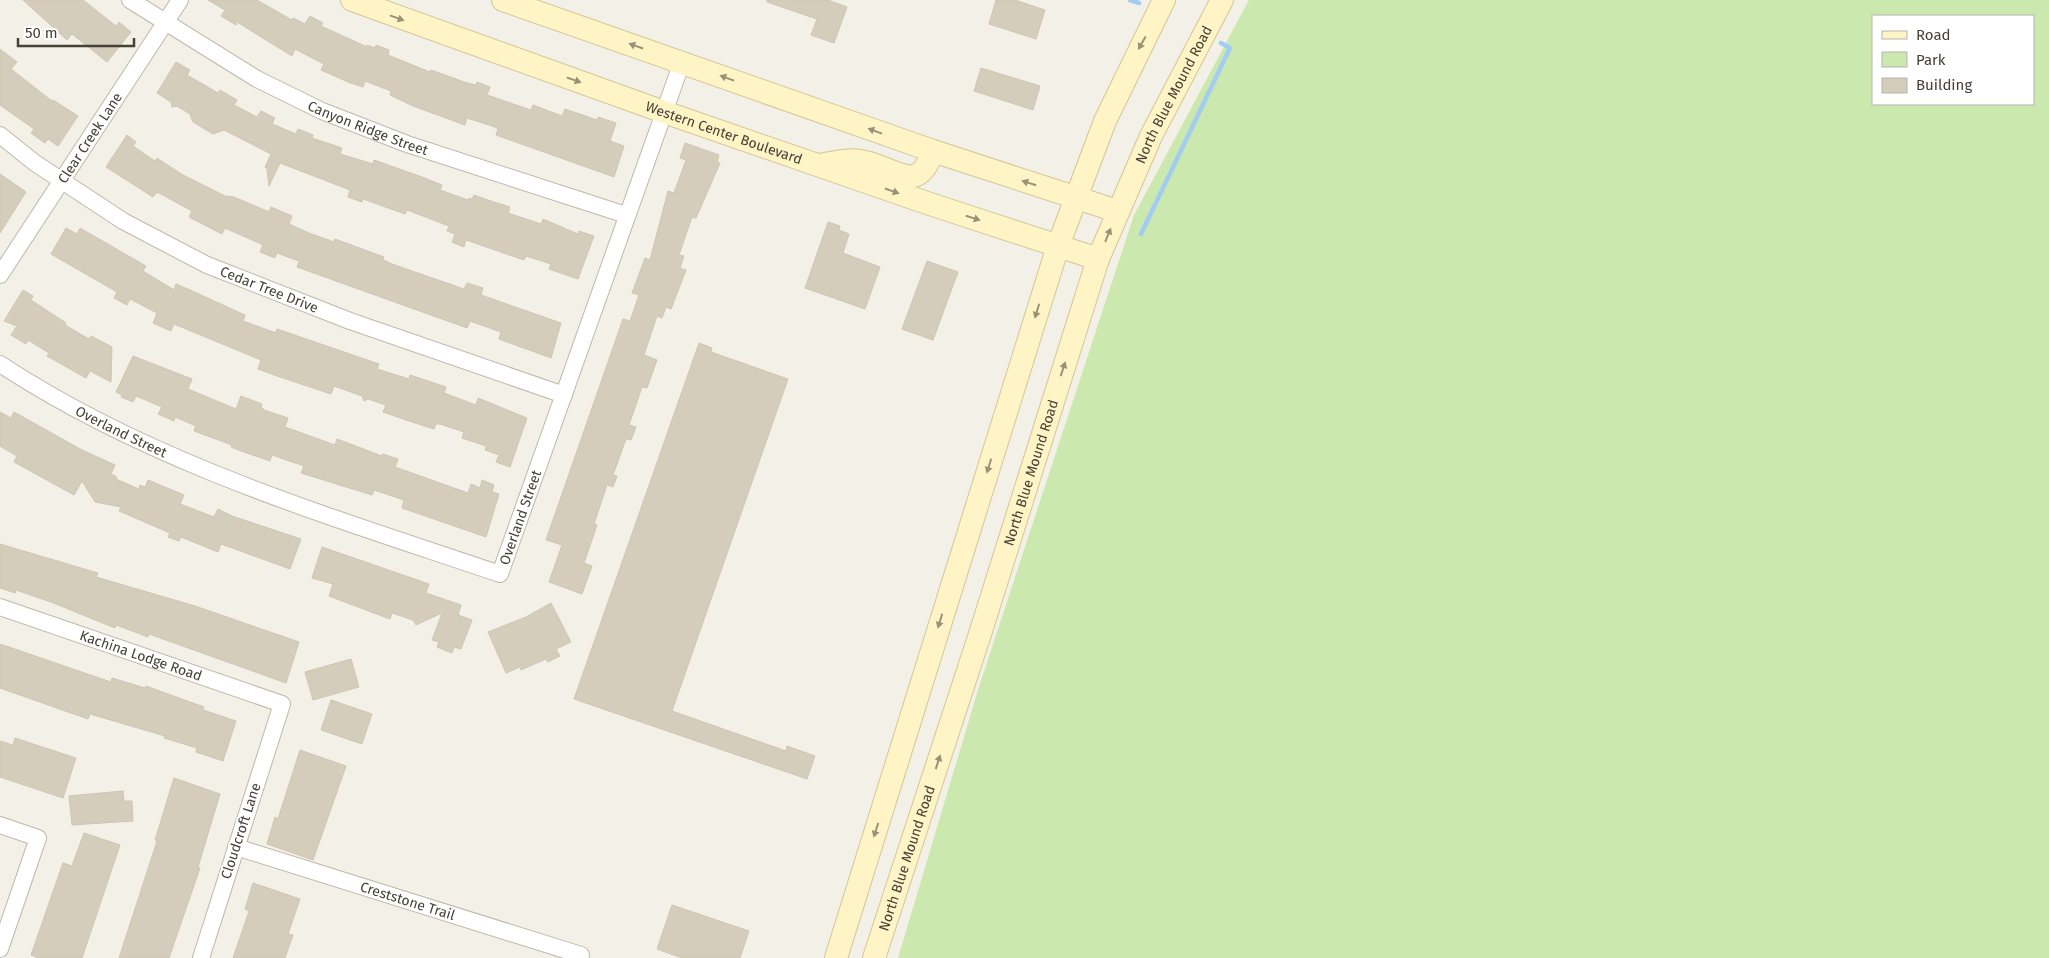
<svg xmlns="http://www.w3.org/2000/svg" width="2049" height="958" font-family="'Fira Sans',sans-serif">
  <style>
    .green { fill: #cbe8af; fill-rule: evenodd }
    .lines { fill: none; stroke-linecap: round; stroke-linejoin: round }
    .stream { stroke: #a2ccf1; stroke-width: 4.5 }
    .building { fill: #d5cdbc; stroke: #d0c5af }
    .street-casing { stroke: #bfb8a9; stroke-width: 18 }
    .secondary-casing { stroke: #d4c696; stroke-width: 24 }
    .street { stroke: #fff; stroke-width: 16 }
    .secondary { stroke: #fff4c5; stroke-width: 22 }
    .oneway { fill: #999276 }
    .labels { text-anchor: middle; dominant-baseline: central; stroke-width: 4; stroke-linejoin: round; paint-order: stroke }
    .street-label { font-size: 14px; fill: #464136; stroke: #fff }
  </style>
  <rect width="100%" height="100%" fill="#f3f0e7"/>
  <path class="green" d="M1249,0H2049V958H898L978,690L1134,215ZM2033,16V104H1873V16Z"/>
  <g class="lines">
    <path class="stream" d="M1130,0L1139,3
      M1141,234L1230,48L1221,43"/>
  </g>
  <path class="building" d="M23,0H83L116,26L119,22L131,32L107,62L72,34L67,40Z
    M208,0H257L292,20L293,18L305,24L310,16L323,23L321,26L367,47V45L375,48L376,45L389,50L388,55L430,72L431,70L467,83L476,85L477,82L490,87L487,95L531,110L533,105L562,116L565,109L597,120L598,117L616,123L610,141L624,146L614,177L496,135L498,129L495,127L467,118L465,125L413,106L390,95L391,91L365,81L363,87L348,82L321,70L324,64L295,49L292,56L237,22L236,25L221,16L225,10Z
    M767,0H828L847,7L834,43L811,35L817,19L767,2Z
    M996,0H1015L1045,10L1036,39L989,24Z
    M0,49L17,62L11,69L52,101L53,100L78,116L58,146L48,139L45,143L31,133L34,129L0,105Z
    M176,62L190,70L187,75L218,93L220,90L237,100L234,105L257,117L261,111L275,118L272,124L296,134L298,129L313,135L312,138L342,148L340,154L373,164L374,160L422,177L442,185L440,190L468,200L469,198L472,199L474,195L494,202L510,207L508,213L541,224L543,219L578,234L579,231L594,236L578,279L549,269L551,264L526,256L524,260L466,240L464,247L452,242L455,234L447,231L449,226L407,210L405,214L363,199L362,202L348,197L350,190L280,163L269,186L267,169L265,167L271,154L224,130L213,134L193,122L190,114L177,106L172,107L171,102L157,93Z
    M981,68L1040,86L1033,110L974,91Z
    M127,135L136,142L133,146L155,161L157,158L183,175L225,196L234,197L269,212L271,207L292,216L289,224L309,233L334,242L335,239L384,257L383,260L392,264L464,289L467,283L483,288L481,295L561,323L551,358L499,339L501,332L470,321L467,328L297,267L299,261L277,253L275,258L260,252L263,245L261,244L225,228L222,234L189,217L192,211L159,193H156L153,197L106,167Z
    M685,143L719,155L717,162L720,163L696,218L692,217L679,255L684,256L680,268L686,270L671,309L666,307L662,318L657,316L644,355L657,360L647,388L642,387L629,425L636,427L631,440L626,439L613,475L617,476L613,487L607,485L594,524L597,525L584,563L592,566L582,594L549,582L562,545L546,540L623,319L630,321L639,295L632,293L645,258L650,260L668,191L674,193L686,160L680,158Z
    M0,174L26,192L0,233Z
    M828,222L840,226L839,230L849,234L843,253L880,267L865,309L805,288Z
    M66,228L77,234L80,228L146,266L143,271L174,290L176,284L190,290L245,315L243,321L276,333L277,329L379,364L377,369L409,379L410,375L446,387L444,393L476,405L478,398L527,418L510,467L496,462L499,455L485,450L486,446L462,438L464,432L440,424H436L434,429L412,422L383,412L386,405L368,399L364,401L362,396L334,386L331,394L277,376L258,369L261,360L174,324L171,331L153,323L157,313L130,299L127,305L114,298L117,292L51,254Z
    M927,261L958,272L933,340L902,329Z
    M23,290L33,296L31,300L66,323L65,325L89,339L91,336L112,347L111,382L90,371L86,378L47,356L49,353L28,340L26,344L11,335L17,326L4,321Z
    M699,343L712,348L711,352L788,379L672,711L786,751L787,746L815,756L807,779L574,699Z
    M133,356L192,379L188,389L236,409L241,396L262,404L261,407L264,410L288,418L285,427L335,445L337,439L382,456L383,454L398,459L395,467L468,493L471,484L480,488L482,480L494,485L492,492L499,494L486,537L402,508L404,500L374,490L372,495L301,473L304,466L272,455L270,461L241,451L231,447L232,445L194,431L196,426L175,417L174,421L158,414L162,407L136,396L133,402L121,397L122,395L116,392Z
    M0,412L11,418L14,412L82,450L115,465L111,474L117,477L116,479L139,489L140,485L145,487L148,480L184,495L180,504L214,517L218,509L232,516L301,539L290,569L221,544L218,552L181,537L179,541L168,537L170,533L119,511L121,507L95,502L82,481L74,495L14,462L17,456L0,446Z
    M0,544L98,573L96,577L195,606L299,642L286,683L149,634L148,637L116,625L115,628L51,602L16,590L15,593L0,588Z
    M322,547L429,584L426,593L461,605L458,615L472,620L461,649L454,647L452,653L437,647L439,642L432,640L442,613L416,625L413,620L392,613L390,619L329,596L333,584L312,578Z
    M551,603L571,642L556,649L560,656L548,662L546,659L521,670L520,667L506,673L488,632L526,617Z
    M0,644L111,682L112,678L145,688L146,686L204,707L203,710L236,721L223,761L196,752L197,748L164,738L165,736L90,714L88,719L0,688Z
    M351,659L359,687L313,700L305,672Z
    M331,700L372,714L362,744L321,730Z
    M15,738L76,758L63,798L0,777V741L13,745Z
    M300,750L346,766L313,860L267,844L275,817L278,819Z
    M174,778L220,794L198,867L200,868L169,958H119L157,841L155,840Z
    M123,791L124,801H132L133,821L72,825L69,796Z
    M84,833L120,845L82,958H39L31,955L63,863L72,866Z
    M253,883L300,899L288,934L293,935L285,958H233L249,911L245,909Z
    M672,905L749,931L740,958H682L657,949Z"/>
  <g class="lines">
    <defs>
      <g id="street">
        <path id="s1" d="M130,0L257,79L322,111L407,144L626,215"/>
        <path id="s2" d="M0,135L35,163L123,221L207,265L350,321L564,395"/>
        <path id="s3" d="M0,275L180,0"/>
        <path id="s4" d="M0,364C152,464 329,516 500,574L682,62"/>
        <path id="s5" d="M0,607L282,704L201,958"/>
        <path d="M0,825L38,838L0,949"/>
        <path id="s6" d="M236,847L581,955L580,958"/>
      </g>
      <g id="secondary">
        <path id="s7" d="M352,0L664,112L927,203L1098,259"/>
        <path d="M503,0L933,151L1117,211"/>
        <path d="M820,165C835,162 849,158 865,162C898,169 917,196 933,151"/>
        <path d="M836,958L1058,246L1105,121L1164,0"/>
        <path id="s8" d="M874,958L980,634L1098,259L1151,136L1222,0"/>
      </g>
    </defs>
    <use href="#street" class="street-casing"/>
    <use href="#secondary" class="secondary-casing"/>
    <use href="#street" class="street"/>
    <use href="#secondary" class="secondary"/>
  </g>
  <defs><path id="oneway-solid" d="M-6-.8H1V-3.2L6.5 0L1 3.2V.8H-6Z" transform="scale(1.25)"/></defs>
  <g class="oneway">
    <use href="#oneway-solid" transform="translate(397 18) rotate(20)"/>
    <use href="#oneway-solid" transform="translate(1142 43) rotate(119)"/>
    <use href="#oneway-solid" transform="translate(636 46) rotate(-161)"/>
    <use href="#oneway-solid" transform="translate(727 78) rotate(-160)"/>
    <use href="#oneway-solid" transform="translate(574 80) rotate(19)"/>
    <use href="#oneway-solid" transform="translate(875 131) rotate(-160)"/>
    <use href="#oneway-solid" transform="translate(1029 183) rotate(-162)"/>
    <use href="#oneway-solid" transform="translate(892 191) rotate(19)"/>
    <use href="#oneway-solid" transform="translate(973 218) rotate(18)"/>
    <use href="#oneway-solid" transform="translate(1108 235) rotate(-68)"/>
    <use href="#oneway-solid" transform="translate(1037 311) rotate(107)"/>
    <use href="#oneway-solid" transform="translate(1063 369) rotate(-72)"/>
    <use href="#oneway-solid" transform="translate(989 466) rotate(107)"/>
    <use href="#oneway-solid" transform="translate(940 621) rotate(107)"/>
    <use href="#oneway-solid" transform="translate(938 762) rotate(-72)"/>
    <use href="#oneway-solid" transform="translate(876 830) rotate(108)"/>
  </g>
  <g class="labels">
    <g class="street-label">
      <text stroke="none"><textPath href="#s8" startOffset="915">North Blue Mound Road</textPath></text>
      <text stroke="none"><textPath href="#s1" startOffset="271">Canyon Ridge Street</textPath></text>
      <text stroke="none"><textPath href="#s7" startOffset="395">Western Center Boulevard</textPath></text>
      <text stroke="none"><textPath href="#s3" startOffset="164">Clear Creek Lane</textPath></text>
      <text stroke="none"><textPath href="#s2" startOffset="312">Cedar Tree Drive</textPath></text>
      <text stroke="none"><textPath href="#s4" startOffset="139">Overland Street</textPath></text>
      <text stroke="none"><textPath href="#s8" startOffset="510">North Blue Mound Road</textPath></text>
      <text stroke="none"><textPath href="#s4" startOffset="604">Overland Street</textPath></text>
      <text stroke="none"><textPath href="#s5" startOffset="149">Kachina Lodge Road</textPath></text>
      <text transform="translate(241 831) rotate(-72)">Cloudcroft Lane</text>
      <text stroke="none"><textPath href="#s8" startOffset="105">North Blue Mound Road</textPath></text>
      <text stroke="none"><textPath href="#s6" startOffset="180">Creststone Trail</textPath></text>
    </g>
  </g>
  <rect x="1872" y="15" width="162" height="90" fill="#ffffff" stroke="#b5b3af"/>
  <rect x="1882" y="31" width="25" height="8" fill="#fff4c5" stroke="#b5b3af"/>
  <text x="1916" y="40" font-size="15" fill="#464136">Road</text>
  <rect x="1882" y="52" width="25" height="15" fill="#cbe8af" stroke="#b5b3af"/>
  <text x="1916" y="65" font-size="15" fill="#464136">Park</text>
  <rect x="1882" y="78" width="25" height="15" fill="#d5cdbc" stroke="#b5b3af"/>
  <text x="1916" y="90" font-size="15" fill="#464136">Building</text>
  <path d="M18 38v8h116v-8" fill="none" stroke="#464136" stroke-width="2.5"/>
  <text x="25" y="38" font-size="15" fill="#464136" stroke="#ffffff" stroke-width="4" paint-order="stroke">50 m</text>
</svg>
